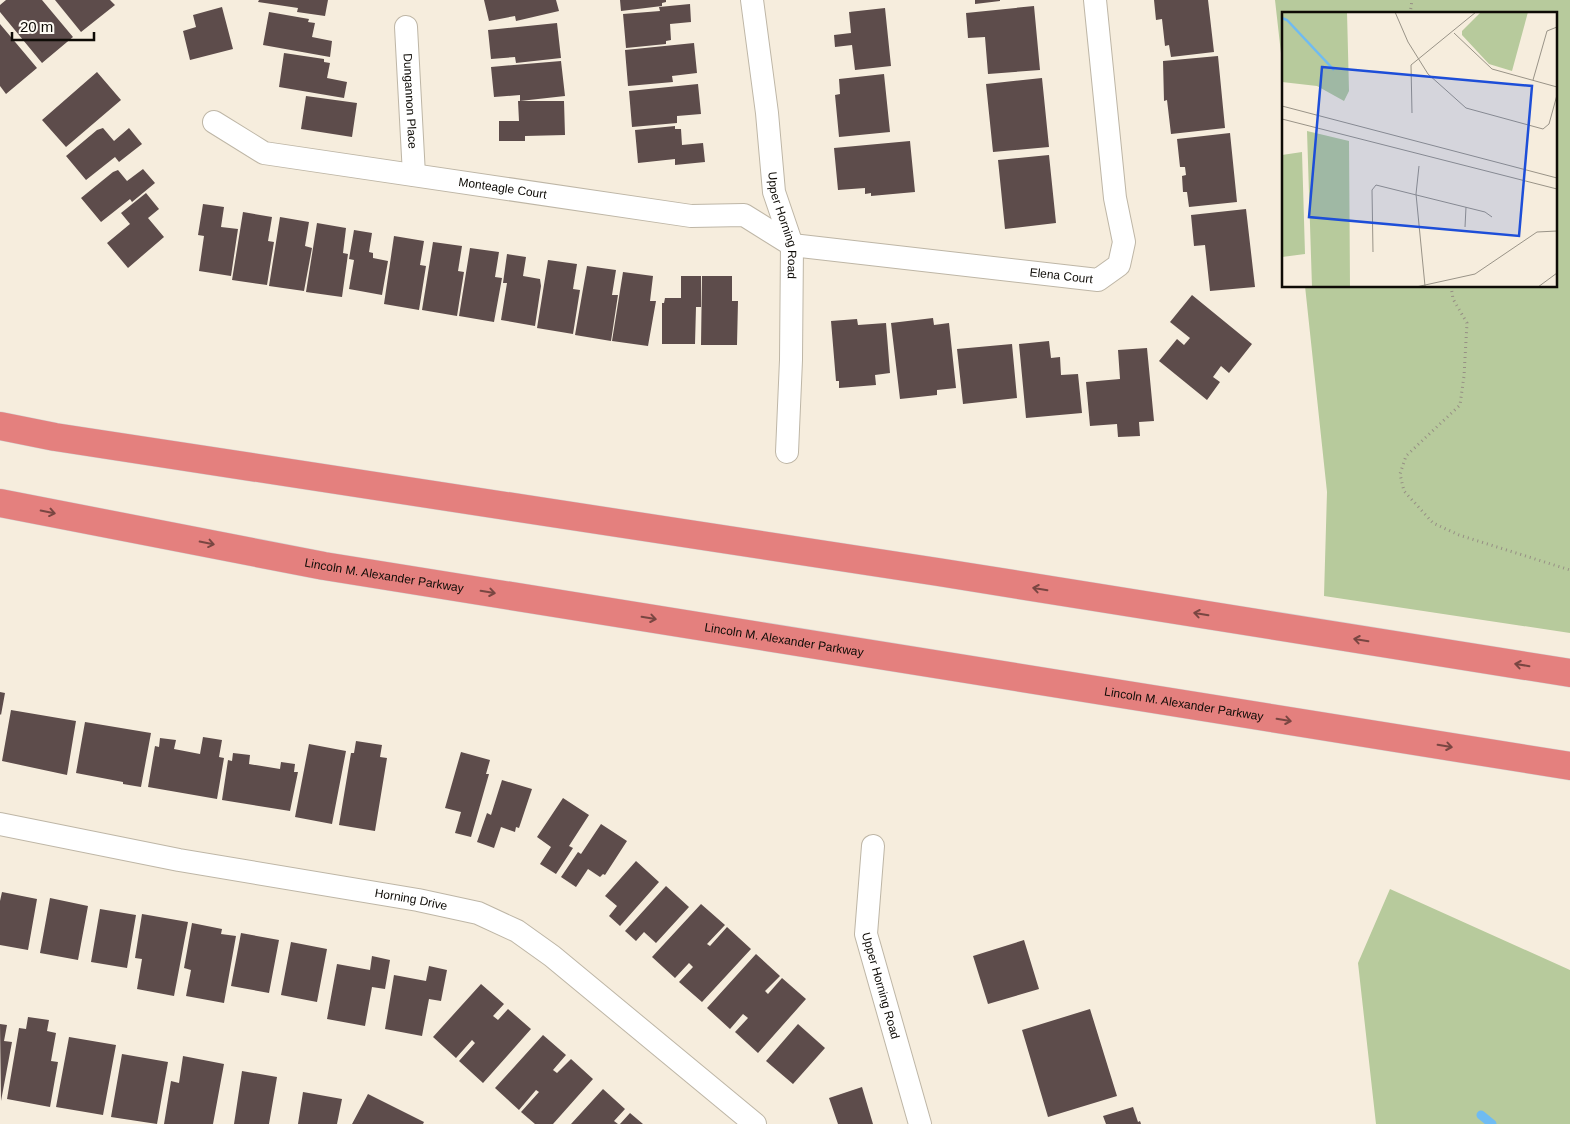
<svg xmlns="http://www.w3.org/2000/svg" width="1570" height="1124" font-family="Arial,sans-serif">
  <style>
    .green { fill: #b7ca9c }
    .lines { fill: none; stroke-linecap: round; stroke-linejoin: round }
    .stream { stroke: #6fbbf2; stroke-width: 9 }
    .building { fill: #5d4c4b }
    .minor-casing { stroke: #beb6a6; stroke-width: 24 }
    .motorway-casing { stroke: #d4d3d2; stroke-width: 29 }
    .path { stroke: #968f84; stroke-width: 3; stroke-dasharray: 1 4; stroke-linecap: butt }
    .minor { stroke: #fff; stroke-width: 22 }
    .motorway { stroke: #e4807e; stroke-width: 28 }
    .oneway { stroke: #794642 }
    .labels { text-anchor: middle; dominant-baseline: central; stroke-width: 5; stroke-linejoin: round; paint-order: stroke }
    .street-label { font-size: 12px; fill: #0e0b06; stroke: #fefbf4 }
    .inset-river { fill: none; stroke: #6fbbf2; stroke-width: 2.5 }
    .inset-road { fill: none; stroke: #999387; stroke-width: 1 }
    .view { fill: #1d4ed8; fill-opacity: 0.15; stroke: #1d4ed8; stroke-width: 2.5 }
    .inset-edge { fill: none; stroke: #0e0b06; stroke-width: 2.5 }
  </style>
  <rect width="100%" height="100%" fill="#f6eddd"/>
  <path class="green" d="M1275,0H1570V633L1324,596L1327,492L1305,286H1556V14H1284V80Z
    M1390,889L1570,970V1124H1376L1358,963Z"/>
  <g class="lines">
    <path class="stream" d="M1481,1115L1492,1124"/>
  </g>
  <path class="building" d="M6,0H42L73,37L42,63L0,12V5Z
    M55,0H110L115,5L81,32Z
    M259,0H328L325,16L297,12L298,8L258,2Z
    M484,0H556L559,11L516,21L515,16L489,21Z
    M620,0H666V2L662,3V6L621,11Z
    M975,0H1000V1L975,4Z
    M1154,0H1208L1214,52L1171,57L1169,45L1165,46L1162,19L1156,20Z
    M690,4L691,22L670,24L671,40L666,41V44L626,48L623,14L660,11L659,7Z
    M1034,6L1040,70L988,74L985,37L968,38L966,13Z
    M222,7L233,49L190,60L183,31L196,27L193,15Z
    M885,8L891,66L855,70L852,45L835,47L834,35L851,33L849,12Z
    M269,12L309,19L308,22L315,23L312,37L332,41L330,57L263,45Z
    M557,23L561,58L516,63L515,57L491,59L488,30Z
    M0,24L37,68L6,94L0,86Z
    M694,43L697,73L672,76L673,82L628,86L625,50Z
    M284,53L324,59V62L330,63L327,78L347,82L344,98L279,87Z
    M1218,56L1225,128L1171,134L1167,100L1164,101L1163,61Z
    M561,61L565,96L520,101V95L494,97L491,67Z
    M97,72L121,100L66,147L42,120Z
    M884,74L890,132L839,137L835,95L840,94L839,79Z
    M1042,78L1049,147L993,152L986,84Z
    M698,84L701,114L677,116V123L632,127L629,91Z
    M306,96L357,103L352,137L301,129Z
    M518,101H564L565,135L525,136V141H499V121H519Z
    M675,126V129H681L682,145L703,143L705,162L675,165V159L638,163L635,130Z
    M103,128L114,141L129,128L142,144L119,162L115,157L86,180L66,156L97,130Z
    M1230,133L1237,202L1189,207L1187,192H1183L1182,176L1186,175L1185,167H1180L1177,139Z
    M910,141L915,192L871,196V193L865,194V188L838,190L834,148Z
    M1049,155L1056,223L1005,229L998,160Z
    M143,169L155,183L132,202L130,199L101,222L81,198L113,172L118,170L127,181Z
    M146,193L159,209L148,218L164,237L128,268L107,243L130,224L121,213Z
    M203,204L224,207L221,227L238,229L231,276L199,271L204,236L198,235Z
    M1246,209L1255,287L1210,291L1205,245L1194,246L1191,215Z
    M243,212L272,217L268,241L274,242L267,285L232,280Z
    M280,217L309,222L305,246L312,248L304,291L269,286Z
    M317,223L346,228L343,253L348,254L342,297L306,292Z
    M354,230L372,233L369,252L373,253V258L388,261L382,295L349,289L354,260L349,259Z
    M394,236L424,241L420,265L426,266L419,310L384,304Z
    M433,242L462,246L458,271L464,272L457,316L422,310Z
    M470,248L499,252L495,277L502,278L494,322L459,316Z
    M507,254L526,257L523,276L540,279L541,286L535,326L501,320L507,283H503Z
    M548,260L577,264L573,289L580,290L573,334L537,328Z
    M587,266L616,270L612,295H618L611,341L575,335Z
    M623,272L653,276L650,301H656L648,346L612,341Z
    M681,276H701V307H696L695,344H662V303H664L665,298H681Z
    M702,276H732V301H738L737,345H701Z
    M1192,295L1252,344L1229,373L1221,366L1213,377L1220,382L1207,400L1159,361L1177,339L1184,345L1190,338L1170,322Z
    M933,318L934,325L949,323L956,388L937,390V395L900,399L891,323Z
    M857,319L858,325L886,323L890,373L875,375L876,385L839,388V381H836L831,321Z
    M1049,341L1051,358L1060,357L1061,375L1078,374L1082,413L1026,418L1019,344Z
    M1012,344L1017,398L963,404L957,349Z
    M1147,348L1154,421L1139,422L1140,436L1118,437L1117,424L1090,426L1086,382L1120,379L1118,350Z
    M0,692L5,693L1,715L0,714Z
    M11,710L76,721L67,775L2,761Z
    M85,722L151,733L141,787L123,784V782L76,773Z
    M203,737L222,740L219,757L224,758L217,799L148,787L155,746L159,747L160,738L176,740L174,749L200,754Z
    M356,741L382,745L380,757L387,758L375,831L339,825L351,753H354Z
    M309,744L346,751L332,824L295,817Z
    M461,752L490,760L486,774H489L471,837L455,833L461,812L445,808Z
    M233,753L250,755L249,764L280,769L281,762L295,764L294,772H298L290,811L222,800L228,760L232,761Z
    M502,780L532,789L519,828L516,827L515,832L501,827L494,848L477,842L487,813L491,815Z
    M563,798L589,815L569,846L573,848L556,874L540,864L551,847L537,837Z
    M601,824L627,841L605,875L603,874L600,877L588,869L576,887L561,877L578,852L581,854Z
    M636,861L659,882L620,926L609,916L617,906L605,896Z
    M666,886L689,907L656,943L644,932L636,941L625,931Z
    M2,892L37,899L28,950L0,945V901Z
    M50,898L88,906L78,960L40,953Z
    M701,904L725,925L707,944L710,946L727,927L751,949L702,1002L679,982L693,967L689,963L675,978L652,957Z
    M100,909L136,915L127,968L91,962Z
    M142,914L188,922L174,996L137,989L142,959L135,958Z
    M192,923L222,929L221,934L236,936L224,1003L186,996L191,970L184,968Z
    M241,933L279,940L269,993L231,986Z
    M1024,940L1039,989L988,1004L973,956Z
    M291,942L327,949L317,1002L281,995Z
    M756,954L780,976L765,991L768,994L782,978L806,999L758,1053L735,1032L748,1018L743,1014L730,1029L707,1008Z
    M372,956L390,960L385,989L372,987L365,1026L327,1019L337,964L370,970Z
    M429,966L447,970L441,1001L429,999L422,1036L385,1029L394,975L426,981Z
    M481,984L504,1004L493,1016L498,1020L508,1009L531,1029L483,1083L459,1061L475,1043L472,1040L456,1058L433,1037Z
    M1090,1009L1117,1096L1048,1117L1022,1030Z
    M28,1017L49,1020L47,1031L56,1033L51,1061L58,1062L50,1107L7,1099L19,1028L26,1029Z
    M0,1024L7,1025L4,1041L12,1042L1,1101Z
    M798,1024L825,1048L793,1084L766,1061Z
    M543,1035L566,1055L553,1070L557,1073L571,1059L593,1079L553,1124H535L521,1112L539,1092L536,1090L519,1110L495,1088Z
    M69,1037L116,1045L103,1115L56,1107Z
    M122,1054L168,1062L157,1124L111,1117Z
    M183,1056L224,1064L213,1124H164L171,1081L179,1083Z
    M242,1071L277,1077L269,1124H234Z
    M862,1087L873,1124H838L829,1098Z
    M603,1089L625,1109L614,1121L618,1124H571Z
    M303,1092L342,1099L337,1124H298Z
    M368,1094L424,1122L423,1124H352Z
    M1133,1107L1138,1122L1140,1121L1141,1124H1106L1103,1116Z
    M630,1113L643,1124H620Z"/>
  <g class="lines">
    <defs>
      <g id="minor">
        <path id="s1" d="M752,0L767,113L774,192L792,245L791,360L787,452"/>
        <path id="s2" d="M406,27L414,175"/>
        <path id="s3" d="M214,122L264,153L691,216L744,215L792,245L1098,280L1119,265L1124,242L1115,198L1095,0"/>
        <path id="s4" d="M0,824L179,860L418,900L478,913L517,931L552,956L755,1124"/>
        <path id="s5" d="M873,846L866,934L920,1124"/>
      </g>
      <g id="motorway">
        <path d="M0,426L55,437L938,572L1570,673"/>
        <path id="s6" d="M0,503L324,566L1570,766"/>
      </g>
    </defs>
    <use href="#minor" class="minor-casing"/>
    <use href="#motorway" class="motorway-casing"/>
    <path class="path" d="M1410,14L1412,0
      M1451,286L1453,299L1467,323L1464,376L1460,405L1406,456L1400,474L1404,491L1433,523L1459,535L1570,570"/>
    <use href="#minor" class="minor"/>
    <use href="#motorway" class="motorway"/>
  </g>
  <defs><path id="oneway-shaft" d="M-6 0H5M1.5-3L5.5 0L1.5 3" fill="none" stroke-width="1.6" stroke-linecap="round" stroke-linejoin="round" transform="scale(1.25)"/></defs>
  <g class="oneway">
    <use href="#oneway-shaft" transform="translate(48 512) rotate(11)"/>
    <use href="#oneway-shaft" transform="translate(207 543) rotate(11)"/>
    <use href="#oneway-shaft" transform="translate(1040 589) rotate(-171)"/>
    <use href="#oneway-shaft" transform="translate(488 592) rotate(9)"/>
    <use href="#oneway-shaft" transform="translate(1201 614) rotate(-171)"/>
    <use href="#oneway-shaft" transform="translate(649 618) rotate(9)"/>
    <use href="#oneway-shaft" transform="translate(1361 640) rotate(-171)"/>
    <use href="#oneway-shaft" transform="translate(1522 665) rotate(-171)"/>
    <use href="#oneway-shaft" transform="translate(1284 720) rotate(9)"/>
    <use href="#oneway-shaft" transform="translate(1445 746) rotate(9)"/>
  </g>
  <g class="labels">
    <g class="street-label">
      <text stroke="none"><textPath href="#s2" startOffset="74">Dungannon Place</textPath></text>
      <text stroke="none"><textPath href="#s3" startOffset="300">Monteagle Court</textPath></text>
      <text stroke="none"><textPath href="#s1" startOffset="228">Upper Horning Road</textPath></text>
      <text stroke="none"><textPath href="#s3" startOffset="871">Elena Court</textPath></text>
      <text stroke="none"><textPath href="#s6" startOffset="391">Lincoln M. Alexander Parkway</textPath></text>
      <text stroke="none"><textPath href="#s6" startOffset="796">Lincoln M. Alexander Parkway</textPath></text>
      <text stroke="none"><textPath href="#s6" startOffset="1201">Lincoln M. Alexander Parkway</textPath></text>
      <text stroke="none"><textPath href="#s4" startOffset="418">Horning Drive</textPath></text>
      <text stroke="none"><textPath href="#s5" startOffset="142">Upper Horning Road</textPath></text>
    </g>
  </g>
  <g transform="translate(1282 12)">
    <rect width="275" height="275" fill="#f6eddd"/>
    <path d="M0,0H65L67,79L62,89L35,74L0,70ZM199,0H246L230,59L207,52L180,23V19ZM25,119L67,129L68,275H30ZM20,140L23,242L0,245V143Z" fill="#b7ca9c"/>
    <path class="inset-river" d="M0,6L5,8L52,58"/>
    <path class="inset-road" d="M113,0L126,30L146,62L184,96L261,117L267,112L275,83M172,21L210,57L275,75M251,68L265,19L275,15M0,94L275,166M130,101L129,53L194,0M0,107L275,177M137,154L134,182L143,274M183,215L184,195M91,240L90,178L94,173L203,200L210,205M134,275L193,262L255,220L275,219M256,275L275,261"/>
    <path class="view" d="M40,55L250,74L237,224L27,205Z"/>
    <rect width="275" height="275" class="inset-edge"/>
  </g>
  <path d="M12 32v8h82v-8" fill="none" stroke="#0e0b06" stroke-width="2.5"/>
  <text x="20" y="32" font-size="15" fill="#0e0b06" stroke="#fefbf4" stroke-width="4" paint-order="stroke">20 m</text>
</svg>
